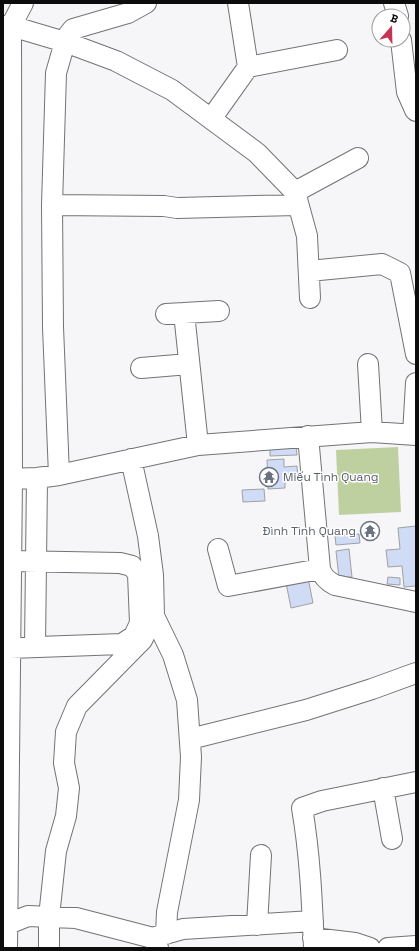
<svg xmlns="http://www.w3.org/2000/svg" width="419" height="951" font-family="'Space Grotesk',sans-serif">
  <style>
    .green { fill: #bfd0a0 }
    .building { fill: #d0dbf6; stroke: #a0a1a3 }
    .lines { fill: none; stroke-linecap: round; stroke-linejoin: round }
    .minor-casing { stroke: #737375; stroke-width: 22 }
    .minor { stroke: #fff; stroke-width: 20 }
    .labels { text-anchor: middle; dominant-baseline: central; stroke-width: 3; stroke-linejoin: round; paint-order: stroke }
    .worship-label { font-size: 12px; fill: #5b616d; stroke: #fff; text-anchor: start }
  </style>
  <rect width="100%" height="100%" fill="#f6f6f8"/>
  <path class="green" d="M398,447L401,512L339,515L336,450Z"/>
  <path class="building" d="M296,446L297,455L270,456V447Z
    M284,459V467L297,466L298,480L285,481V488L268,489L267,460Z
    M264,489L265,501L243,502L242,490Z
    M416,526V586L404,587L402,566L388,567L386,550L400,549L398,528Z
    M359,534L360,543L336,545L335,536Z
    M349,549L352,577L339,578L336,551Z
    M388,577L400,578V585L387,584Z
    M308,578L313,603L291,608L286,583Z"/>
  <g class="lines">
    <defs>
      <path id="minor" d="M394,3L398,16
        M3,26H11L65,42L116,61L172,90L257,153L295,192L307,236L310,298
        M401,40L407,92L415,110L416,111
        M248,67L337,50
        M211,119L248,67L238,3
        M295,192L358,158
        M52,205L164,206L177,208L298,205
        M309,271L382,264L400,273L416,354
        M184,313L198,445
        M166,314L219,311
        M368,364L372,432
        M141,368L189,364
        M413,434L416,383
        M308,436L320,569C323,577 327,581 335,585L416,602
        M59,475L53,327L52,205L56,73L65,42L69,34L73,29L128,13L146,3
        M3,479L37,478L59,475L198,445L372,432L416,435
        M218,549L228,586L320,569
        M154,616L173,655L187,700L191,757L189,800L167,912L166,934
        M35,647L37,478
        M10,648L122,644L134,636L140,623L138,574L132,566L120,563L11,561
        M190,739L306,710L372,689L416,673
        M383,788L392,839
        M257,925L261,855
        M3,926L28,916L76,918L153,938L158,948
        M155,937L183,929L313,921
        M313,938L355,943L370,948
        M7,948L12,479L11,26L23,3
        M49,948V917L56,851L66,816L69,788L64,763L66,732L77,706L142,640L154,616L153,575L148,536L131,459
        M314,948C312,901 310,854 302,808L322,801L416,782
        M388,948L416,946"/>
    </defs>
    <use href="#minor" class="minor-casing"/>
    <use href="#minor" class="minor"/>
  </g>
  <defs>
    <symbol id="temple-ring" viewBox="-11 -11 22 22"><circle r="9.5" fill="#fff" stroke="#6b7280" stroke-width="1.5"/><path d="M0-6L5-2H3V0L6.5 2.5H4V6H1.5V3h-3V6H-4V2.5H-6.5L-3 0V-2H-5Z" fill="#6b7280"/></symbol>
  </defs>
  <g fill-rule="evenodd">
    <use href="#temple-ring" x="258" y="466" width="22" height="22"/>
    <use href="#temple-ring" x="359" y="520" width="22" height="22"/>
  </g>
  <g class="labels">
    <g class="worship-label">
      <text x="283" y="477">Miếu Tình Quang</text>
      <text x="356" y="531" text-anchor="end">Đình Tình Quang</text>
    </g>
  </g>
  <rect width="419" height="951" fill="none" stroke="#0c0c0d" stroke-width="8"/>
  <g transform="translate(391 28) rotate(20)"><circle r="19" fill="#ffffff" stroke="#9e9e9e"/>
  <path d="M0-3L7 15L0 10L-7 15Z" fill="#c43454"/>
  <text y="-6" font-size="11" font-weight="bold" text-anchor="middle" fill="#0c0c0d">B</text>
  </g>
</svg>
